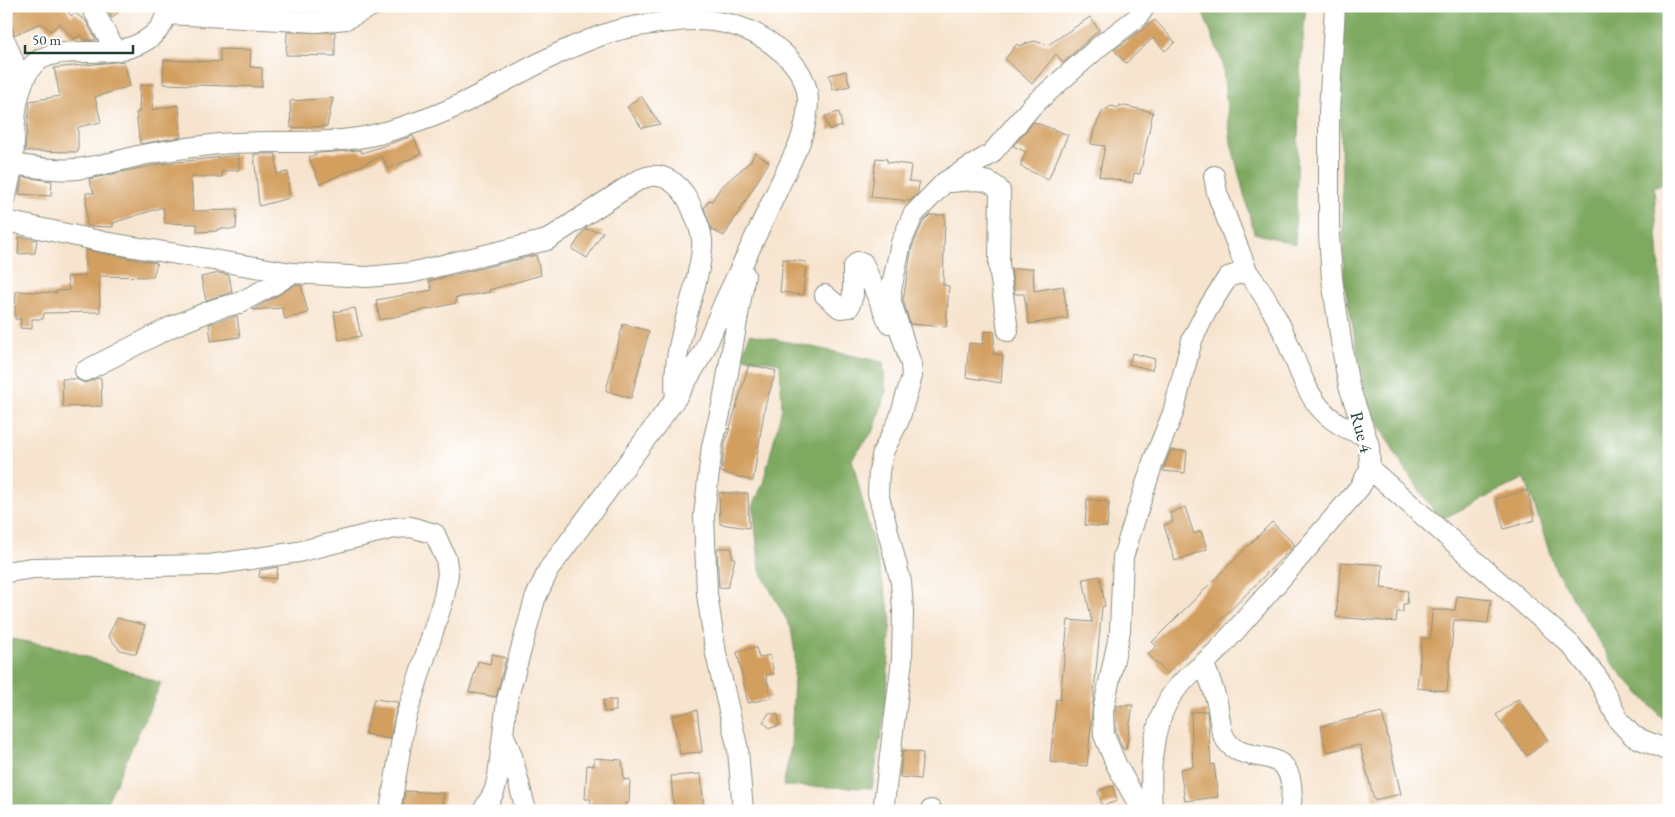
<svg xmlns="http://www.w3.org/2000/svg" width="1675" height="817" font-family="'EB Garamond',serif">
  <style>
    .forest { fill: #7ea960; stroke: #4e734a }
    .building { fill: #d39f5e }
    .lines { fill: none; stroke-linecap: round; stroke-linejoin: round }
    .minor-casing { stroke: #8b9082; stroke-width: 22 }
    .minor { stroke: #fff; stroke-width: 20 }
    .labels { text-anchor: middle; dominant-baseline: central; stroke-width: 4; stroke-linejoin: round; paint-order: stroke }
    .street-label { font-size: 18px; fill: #1f3d34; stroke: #fff }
  </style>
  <rect width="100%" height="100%" fill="#fff"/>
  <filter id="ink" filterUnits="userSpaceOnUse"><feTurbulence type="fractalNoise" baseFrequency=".02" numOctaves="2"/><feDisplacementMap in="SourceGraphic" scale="10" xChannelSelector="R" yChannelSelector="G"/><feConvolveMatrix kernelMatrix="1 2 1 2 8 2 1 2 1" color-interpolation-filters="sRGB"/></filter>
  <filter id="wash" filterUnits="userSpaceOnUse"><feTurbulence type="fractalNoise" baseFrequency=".0096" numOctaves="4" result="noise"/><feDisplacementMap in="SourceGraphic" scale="20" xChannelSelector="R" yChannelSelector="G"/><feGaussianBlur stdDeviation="1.12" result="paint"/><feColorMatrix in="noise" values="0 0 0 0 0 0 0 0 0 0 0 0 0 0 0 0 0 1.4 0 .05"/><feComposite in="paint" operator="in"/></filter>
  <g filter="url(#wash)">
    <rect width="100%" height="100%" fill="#f7e4cf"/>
    <path class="forest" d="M1200,6H1306L1300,74L1295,244L1254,233L1231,143L1222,61Z
      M1341,6H1669V183L1654,186L1669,407V725L1614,666L1555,569L1525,478L1440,520L1401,463L1368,405L1344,282L1339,50Z
      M750,334L883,362L886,391L874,430L852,459L891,616L886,706L872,788L783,786L791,746L795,654L791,628L760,571L753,506L763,483L782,408L780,363L741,357Z
      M6,638L61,648L161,683L103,811H6Z"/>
    <g id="blocks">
      <path class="building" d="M14,6H65L71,16L75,13L86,21L96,40H84L81,35L73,39L60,23L51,31L41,23L14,35L11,23L6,25V13Z
        M105,6H125L112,18Z
        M1090,17L1099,30L1063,63L1056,54L1032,84L1005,59L1017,44L1019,46L1034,41L1048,45Z
        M1155,20L1175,42L1165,51L1153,38L1126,63L1114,50Z
        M287,32H335V56L286,55Z
        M220,49L251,50L250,67L262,68V87L163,84L164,60L220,62Z
        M124,61L130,86L95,97L101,122L78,127V152L25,151L30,101L60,96L54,68Z
        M846,71L850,86L833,90L829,75Z
        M154,84L152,110L179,105L181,137L140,144L136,113L139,112L140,85Z
        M641,96L660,124L642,128L627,107Z
        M333,98L327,126L291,128L290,101Z
        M1120,105L1153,112L1140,174L1134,173L1132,183L1099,176L1105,146L1091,144L1094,130L1102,112L1111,106L1119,108Z
        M839,112L842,126L829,130L825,116Z
        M1034,122L1068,135L1048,180L1020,166L1026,152L1013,146Z
        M413,136L421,154L388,169L382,156L320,184L309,157L319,153L360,150L362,153Z
        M755,153L769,162L724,236L712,230L704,208L709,200L712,201L721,187L750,162Z
        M254,154H276L277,174L288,172L289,198L259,206Z
        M239,155V170L222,171V177H191L193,211L237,210L236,229H217V231L197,232V224L165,223L163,207L113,223V227L87,226L86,193H94L89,179L160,164Z
        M876,158L887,159V162L911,165L909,181L919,182L918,193L910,201L871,197Z
        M22,177L52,181L51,196L19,194Z
        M930,215H945L943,285L949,286L946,327L910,324L903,300L912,247L923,222Z
        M585,229L603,232L587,258L572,249Z
        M19,237L37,240L35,253L18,254Z
        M85,250L157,263L153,277L99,276L100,312L44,313L43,319H32V329L20,328L21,319H15L16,291L57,293L56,291L69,290L67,277L85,276Z
        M536,255L541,275L489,290L490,292L455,298L456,303L380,320L376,300L432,290L429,281Z
        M783,259L806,262L803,295L780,292Z
        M1033,268L1034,291L1063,286L1068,318L1029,324L1024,294H1015L1011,269Z
        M219,273L229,275L232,292L206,300L201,277Z
        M295,285H301L308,313L285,319L282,308L253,310Z
        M355,308L361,336L339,340L334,312Z
        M237,316L240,337L211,341L209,324Z
        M623,324L649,331L631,398L606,391Z
        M984,331L995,332L993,354L1003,355L1001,383L966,377L969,343L983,344Z
        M1132,353L1155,359L1152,370L1129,364Z
        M749,364L776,371L765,406L753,481L721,472L725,444Z
        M98,378H101L102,406L63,407L62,379H76L85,383Z
        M1171,450L1187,451L1185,473L1163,471Z
        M1527,490L1535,520L1504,529L1496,499Z
        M719,493H748L749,528L720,524Z
        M1087,499L1109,502L1107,527L1085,525Z
        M1185,507L1194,534L1201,531L1207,549L1175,561L1164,525L1173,522L1170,513Z
        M1272,522L1295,545L1167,674L1148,654L1157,646L1152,642Z
        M717,548H732V557L735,558L728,587L719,588Z
        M1341,562L1383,565L1381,588L1408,591L1407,604H1403V612H1397L1396,622L1336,617Z
        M278,567L276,579L259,577L260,570Z
        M1100,576L1105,606L1102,607L1087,766L1050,762L1056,699L1060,700L1068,620L1092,622L1083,579Z
        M1457,596L1491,600L1488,623L1454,620L1447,691L1417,688L1422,638L1430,639L1432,610H1455Z
        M117,618L145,625L136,654L120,650L108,636Z
        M756,647L759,658L770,655L774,674L766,675L771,698L748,703L737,652Z
        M492,654L506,658L496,697L469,692L478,661L490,664Z
        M374,699L398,702L390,739L365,734Z
        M1518,699L1548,740L1527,756L1496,715Z
        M603,700H616V711L604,712Z
        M1133,705L1126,749H1123L1116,732V706Z
        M697,710L702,752L680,754L672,716Z
        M1207,711L1211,765L1214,764L1218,797L1185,801L1180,769L1193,767L1191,712Z
        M1382,712L1401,794L1374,800L1360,745L1326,752L1321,726Z
        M769,713L778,715L779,726L770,728L763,722Z
        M903,750L923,753L920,779L900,777Z
        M594,758L622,760L624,780L630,779L629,803H625V811L590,810L591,799H585L587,765L594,766Z
        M701,774L704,811H674L671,776Z
        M1113,786L1117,801L1102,806L1098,791Z
        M405,791L444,793L441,811H402Z"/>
    </g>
  </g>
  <g filter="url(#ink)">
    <use href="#blocks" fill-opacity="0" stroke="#8b9082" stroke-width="1"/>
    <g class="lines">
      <defs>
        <path id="minor" d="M91,6L116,51
          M167,6C167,15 164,23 158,30C124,69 57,38 33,65C12,90 15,133 13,164C34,167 55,171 76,169C97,167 118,161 138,156C165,150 193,147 219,144C271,139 326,147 378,134C403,127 432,118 455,107C508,82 558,48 615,31C632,26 651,24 668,22C711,16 749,23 782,52C814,80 812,106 800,142L725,301L703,353L676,398L549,569L535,599L507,700L498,777L494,792L483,811
          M167,14L317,22L346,19L372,6
          M6,43L22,83
          M1214,176L1217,193L1247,271
          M950,182C966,181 989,175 1000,191L999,266L1008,331
          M6,196L13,164
          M6,221L104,242L292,273L367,277L410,273L547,240L635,182C649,174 660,173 674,183C683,190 689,200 693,211C697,220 701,229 702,240C703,254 699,268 696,281C687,318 671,359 676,398
          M825,295L840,308L849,307L853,295V268L858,262L863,263L889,323
          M85,371L171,327L215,309L239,303L273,285L292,273
          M1370,469L1570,644L1597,677L1619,721L1633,736L1669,751
          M6,572L33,568L210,565L298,552L394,528L411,527L435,534L446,559L448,574L444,597L405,720L390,811
          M1204,664C1209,677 1214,690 1217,703C1220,715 1219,730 1226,740C1246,771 1302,735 1290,811
          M505,738L512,756L526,811
          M743,811L738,750L716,654L707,594L704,515L712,446L723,401L745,275
          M883,811L902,660L903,610L901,582L878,493L879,471L883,452L899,420L912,376L911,364L891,302V290L901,243L913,215L945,182L991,154L1032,106L1101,45L1138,17L1145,6
          M931,811V810
          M1142,811L1116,764L1104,735L1103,711L1120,631L1123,557L1153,462L1173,413L1192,340L1207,310L1228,277L1247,271C1262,291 1275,313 1285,336C1306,383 1310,419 1365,435
          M1152,811C1150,773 1150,733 1169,699C1181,679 1204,665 1220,648C1267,595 1314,541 1360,487L1370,469L1369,446L1349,386L1343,354L1332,279L1329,235V112L1335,6"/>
      </defs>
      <use href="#minor" class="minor-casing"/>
      <use href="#minor" class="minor"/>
    </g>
  </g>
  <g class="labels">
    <g class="street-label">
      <text transform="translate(1362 432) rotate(75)">Rue 4</text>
    </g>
  </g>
  <rect width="1675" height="817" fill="none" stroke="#fff" stroke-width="25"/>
  <path d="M25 45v8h108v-8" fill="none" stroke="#1f3d34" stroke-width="2.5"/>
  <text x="32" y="45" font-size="15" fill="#1f3d34" stroke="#ffffff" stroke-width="4" paint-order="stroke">50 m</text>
</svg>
